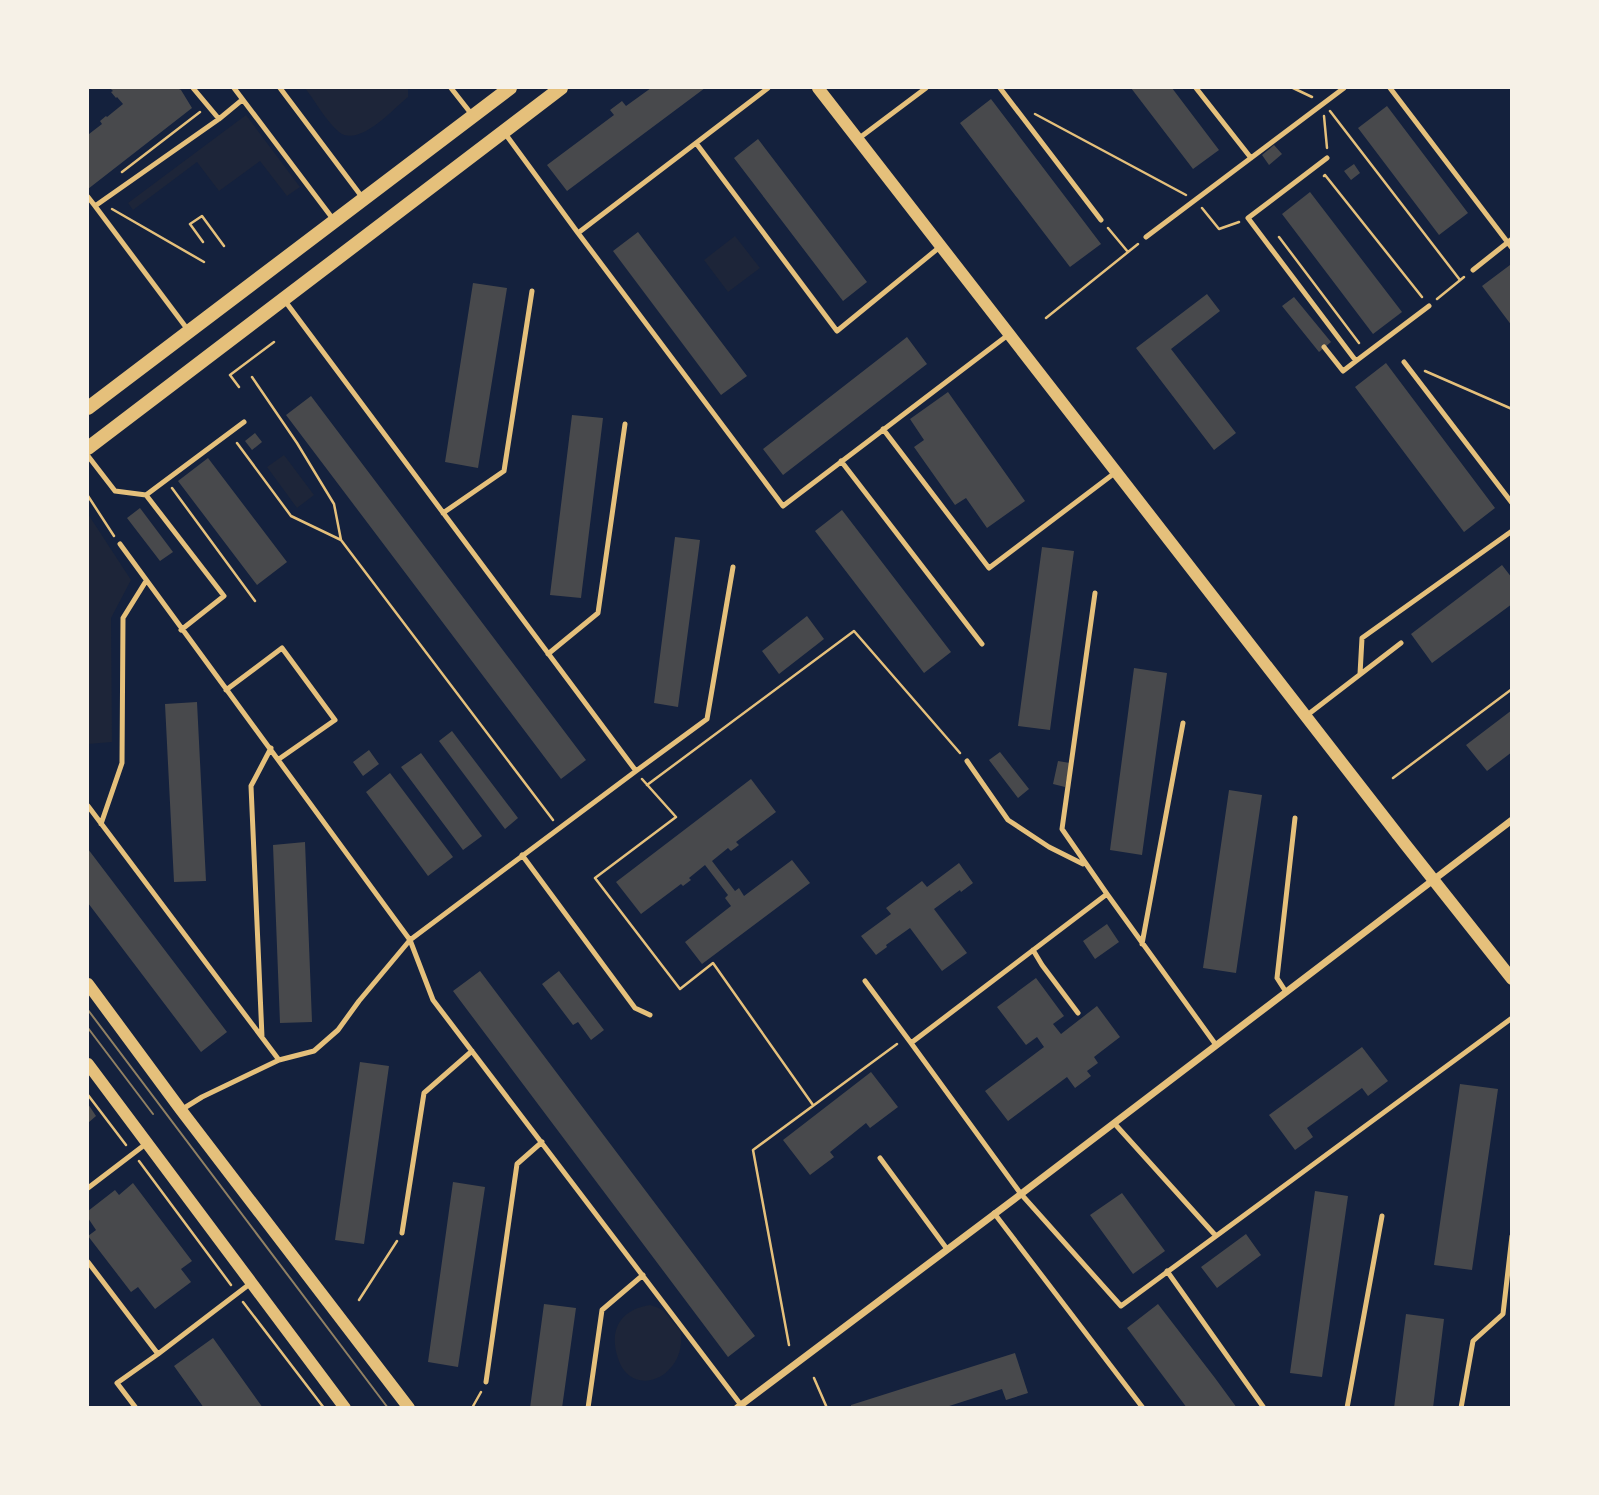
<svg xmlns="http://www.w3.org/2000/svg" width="1599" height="1495" font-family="Barlow,sans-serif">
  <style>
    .green { fill: #1d2539 }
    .building { fill: #48494c }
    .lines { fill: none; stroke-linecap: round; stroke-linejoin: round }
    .path { stroke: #e5c07b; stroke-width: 2.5 }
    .service { stroke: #e5c07b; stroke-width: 5 }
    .minor { stroke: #e5c07b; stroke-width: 7 }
    .tertiary { stroke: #e5c07b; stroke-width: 12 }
    .secondary { stroke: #e5c07b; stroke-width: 14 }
    .tram { stroke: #918062; stroke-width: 2 }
  </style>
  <rect width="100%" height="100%" fill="#14213d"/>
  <path class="green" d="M305,88H408V97C393,109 359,148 339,132C325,120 316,102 305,88Z
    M246,115L300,187L287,196L260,161L219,191L197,162L133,210L128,203Z
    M735,236L760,268L728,292L704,260Z
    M284,455L314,495L297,508L267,467Z
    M88,514L131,580L111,618L112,742L88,744Z
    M650,1305C661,1308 665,1311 671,1320C674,1324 680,1329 681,1333C681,1334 681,1343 681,1344C677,1382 628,1398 617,1355C609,1327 623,1309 650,1305Z"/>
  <path class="building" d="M110,88H177L181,90L192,108L88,189V132L89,134L102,124L100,121L106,116L107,117L123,104L117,97L116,98L111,92L113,91Z
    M651,88H705L567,191L547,165L614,115L610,110L622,101L626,106Z
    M1131,88H1172L1219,150L1193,169Z
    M991,99L1101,244L1070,267L960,123Z
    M1387,106L1468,213L1439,235L1358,128Z
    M758,139L867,282L843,301L734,158Z
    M1274,145L1282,154L1269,165L1262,155Z
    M1354,164L1360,173L1351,180L1344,171Z
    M1310,192L1402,312L1373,334L1282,214Z
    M638,232L747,376L721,395L613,251Z
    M1510,265L1512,267V326L1482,286Z
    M473,283L507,288L478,468L445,462Z
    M1207,294L1220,311L1171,349L1236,433L1214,450L1136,348Z
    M1294,297L1331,342L1319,352L1282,306Z
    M907,337L927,364L783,475L763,449Z
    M1386,363L1495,508L1464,532L1355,387Z
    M948,392L1025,501L987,528L966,498L955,505L914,447L924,440L910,419Z
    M311,396L586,760L561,779L286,415Z
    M572,415L603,418L581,598L550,595Z
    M255,433L262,442L252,450L245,441Z
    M208,458L287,562L257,585L178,481Z
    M140,508L173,552L160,561L127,518Z
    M842,510L951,652L924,673L815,531Z
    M675,537L700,540L678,707L654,703Z
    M1042,547L1074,551L1050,730L1018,726Z
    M1502,565L1512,578V604L1432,663L1411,634Z
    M807,616L824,639L779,674L762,651Z
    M1134,668L1167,673L1142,855L1110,850Z
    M197,702L206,881L174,882L165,704Z
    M1512,710V752L1487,771L1466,745Z
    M452,731L518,818L505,829L439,741Z
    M369,750L379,764L363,776L353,762Z
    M1000,752L1029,789L1018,798L989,760Z
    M421,753L482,836L463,850L401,767Z
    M1058,761L1070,763L1065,787L1053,784Z
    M390,773L453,857L428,876L366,792Z
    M751,779L776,812L736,842L739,845L731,851L728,848L712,861L735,891L739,888L744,896L792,860L810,883L702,964L685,942L731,906L725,898L728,895L705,865L689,878L691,880L683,886L681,884L641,914L616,882Z
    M1229,790L1262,795L1236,973L1203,968Z
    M305,842L312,1022L280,1023L273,845Z
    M88,849L227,1032L201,1052L88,903Z
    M959,863L973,883L961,892L960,890L934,909L967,953L942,971L910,928L886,945L887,947L876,955L861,936L891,914L886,908L922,881L927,887Z
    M1107,924L1119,942L1095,959L1083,941Z
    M480,971L755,1336L728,1357L453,991Z
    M559,971L604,1030L591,1040L578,1022L573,1025L542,984Z
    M1036,978L1064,1016L1053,1024L1061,1034L1097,1006L1120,1037L1094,1057L1098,1063L1087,1071L1091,1076L1075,1088L1067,1077L1008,1121L985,1091L1044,1047L1037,1037L1026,1045L997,1007Z
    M1362,1047L1388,1081L1368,1096L1362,1088L1307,1128L1313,1137L1295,1150L1269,1115Z
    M360,1062L389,1066L364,1244L335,1240Z
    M871,1072L898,1107L870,1128L866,1123L830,1152L834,1157L810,1175L783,1140Z
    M1460,1084L1498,1089L1472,1270L1434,1265Z
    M88,1104L96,1116L88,1123Z
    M453,1182L485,1187L458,1367L428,1362Z
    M133,1183L192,1261L181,1269L191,1282L155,1309L138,1287L131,1292L88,1236L96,1230L88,1218V1211L115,1190L119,1195Z
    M1315,1191L1348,1196L1322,1377L1290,1373Z
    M1122,1193L1165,1251L1133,1274L1090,1215Z
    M1246,1234L1261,1255L1217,1288L1201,1267Z
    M544,1304L576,1308L562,1408H530Z
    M1158,1304L1215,1378L1237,1408H1187L1127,1328Z
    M1406,1314L1444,1319L1433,1408H1394Z
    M213,1338L263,1408H204L174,1366Z
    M1015,1353L1028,1393L1006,1400L1002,1389L943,1408H851V1405Z"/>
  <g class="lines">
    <path class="path" d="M1293,88L1312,97
      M1330,111L1460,280
      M1035,114L1186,195
      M1324,116L1327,148
      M122,172L200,112
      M1324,176L1325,175L1422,297
      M1202,208L1219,229L1239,222
      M112,209L204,262
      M1108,228L1128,252
      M1279,237L1359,343
      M203,242L190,224L202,216L224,246
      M1437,299L1464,277
      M1046,318L1138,244
      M1425,371L1512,409
      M252,377L297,443L334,504L341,540L553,820
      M239,387L230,375L274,342
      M237,443L291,516L341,540
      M172,488L255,601
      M88,496L114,536
      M1393,778L1512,689
      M642,779L676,817L595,878L680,989L713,963L813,1105
      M647,785L854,631L960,753
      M88,1095L126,1145
      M139,1161L231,1285
      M359,1300L397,1241
      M243,1302L324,1408
      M789,1345L753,1150L897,1044
      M814,1378L827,1408
      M472,1408L481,1392"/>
    <path class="service" d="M193,88L219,119
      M234,88L333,219
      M280,88L362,197
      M451,88L473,116
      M1000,88L1101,220
      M1196,88L1251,158
      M1390,88L1512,248
      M504,132L578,233L768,88
      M858,139L926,88
      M696,143L837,331L941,246
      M88,197L95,206L219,119L242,100
      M95,206L188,330
      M578,233L783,506L1008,335
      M1146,237L1344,88
      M1473,270L1512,239
      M1324,347L1343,371L1356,361L1248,218L1327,158
      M1356,361L1429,306
      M1404,362L1512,503
      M883,429L989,568L1116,472
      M88,456L115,491L146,495L224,596L181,630
      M841,461L982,644
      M146,495L244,422
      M443,513L504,471L532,291
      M120,544L410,940L433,1000L741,1405
      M1095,593L1062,829L1107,894
      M548,654L598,613L625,424
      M1360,674L1362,638L1512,531
      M226,690L282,648L335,720L279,759
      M1306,716L1401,643
      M967,761L1008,820L1049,847L1083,864
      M636,771L707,719L733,567
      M88,806L279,1060
      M101,824L122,763L123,618L146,581
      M522,855L635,1008L650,1015
      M1142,944L1183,723
      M1033,950L1042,965L1078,1013
      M865,981L911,1043
      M1286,992L1277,978L1295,818
      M262,1037L251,786L271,748
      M1216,1045L1107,894L911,1043L1021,1194L1121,1306L1512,1018
      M181,1110L202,1097L279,1060L314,1051L338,1030L359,1001L410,940L636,771L285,301
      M1114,1123L1216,1236
      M880,1158L947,1249
      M88,1188L147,1143
      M994,1213L1143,1408
      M402,1233L424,1093L472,1051
      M88,1262L158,1354L251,1283
      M1167,1271L1264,1408
      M486,1382L517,1164L542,1142
      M136,1408L117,1383L158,1354
      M588,1408L602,1310L643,1275
      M1347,1408L1382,1216
      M1461,1408L1473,1341L1503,1314L1512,1236"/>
    <path class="minor" d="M737,1408L1021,1194L1512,820"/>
    <path class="tertiary" d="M818,88L1405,844L1512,979
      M88,984L181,1110L409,1408
      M88,1064L345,1408"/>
    <path class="secondary" d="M88,408L510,88
      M88,448L561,88"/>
    <path class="tram" d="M88,1010L388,1408
      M88,1028L153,1114"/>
  </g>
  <rect width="1599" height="1495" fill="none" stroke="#f6f1e7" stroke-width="178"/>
</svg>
